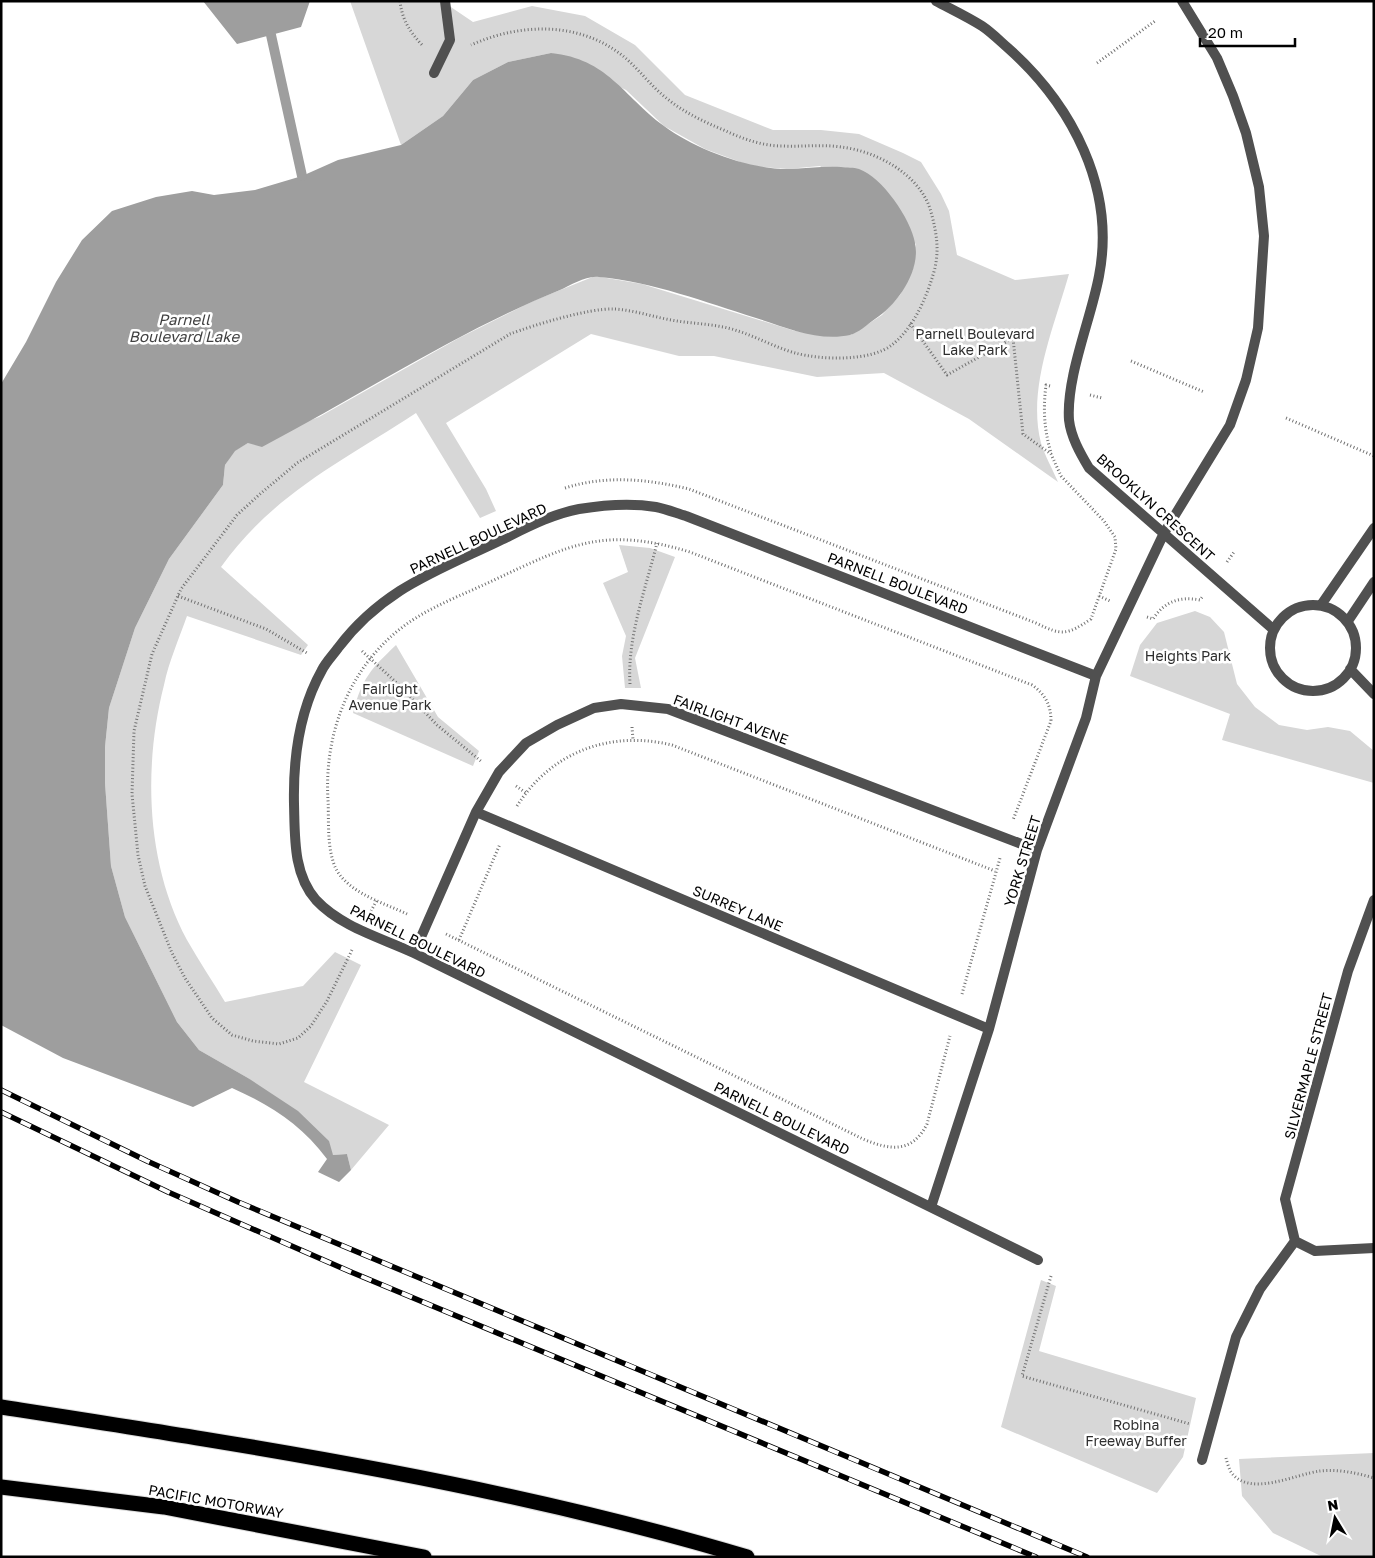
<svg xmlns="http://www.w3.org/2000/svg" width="1375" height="1558" font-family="'Golos Text',sans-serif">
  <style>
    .green { fill: #d7d7d7 }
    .water { fill: #9e9e9e }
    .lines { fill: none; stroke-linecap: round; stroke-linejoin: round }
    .stream { stroke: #9e9e9e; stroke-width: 10 }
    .highway-casing { stroke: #dbdbdb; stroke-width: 17 }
    .path { stroke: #727272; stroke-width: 3; stroke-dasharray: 1 2.5; stroke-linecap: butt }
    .street { stroke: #505050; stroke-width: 10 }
    .highway { stroke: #000; stroke-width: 15 }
    .rail-casing { stroke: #000; stroke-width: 5.5 }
    .rail { stroke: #fff; stroke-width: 4; stroke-dasharray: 11; stroke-linecap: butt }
    .labels { text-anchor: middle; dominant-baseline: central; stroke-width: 5; stroke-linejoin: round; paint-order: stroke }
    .park-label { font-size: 14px; fill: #2e2e2e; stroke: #fff }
    .street-label { font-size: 14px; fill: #000; stroke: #fff }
    .water-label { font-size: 15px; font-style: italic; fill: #3f3f3f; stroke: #fff }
  </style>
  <rect width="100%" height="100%" fill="#fff"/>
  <path class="green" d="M350,1H442L473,22L532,6L585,16L635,45L685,95L773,130H821L859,134L903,153L921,162L941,194L949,211L957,255L1015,280L1069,274C1054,327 1027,389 1041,443C1045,456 1053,470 1058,482L969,419L884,373L817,377L714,356H679L591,334L446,423L486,489L496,511L480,518L416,413C343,461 274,493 221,567L308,645L301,655L187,616C179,639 169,661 164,685C143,767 146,864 187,940C199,961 213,982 225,1002L303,986L335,952L361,965L304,1082L389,1125L351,1170L347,1154L333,1155L248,1078L199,1050L177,1022L125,917L111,866L105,783V747L109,708L135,628L169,559L223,485L225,465L234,451L248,443L319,417L459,338L533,301L595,276L642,284L795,331L824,335H851L882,315L900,295L913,269L916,244L820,166L787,169L751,166L705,149L664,126L626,90L551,53L508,62L473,80L443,116L401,145Z
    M619,545L650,548L675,557L635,658L641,688H625L622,656L626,636L603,583L628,572Z
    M1195,611L1210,617L1224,632L1237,684L1255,707L1279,725L1307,730L1328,727L1350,731L1374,751V783L1222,740L1230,714L1130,676L1140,645L1157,623Z
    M396,645L438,717L479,751L473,766L353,713C362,678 371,669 396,645Z
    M1041,1280L1056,1286L1039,1351L1196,1398L1183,1457L1157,1493L1001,1427Z
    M1374,1453V1557H1323L1273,1533L1242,1496L1239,1459Z"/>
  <path class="water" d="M203,1H310L301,27L237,44Z
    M551,53C608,59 622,95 664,126C695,149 748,169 787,169C805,169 822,166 841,167C846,168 854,167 859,169C882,177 911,219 915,243C921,271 897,305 875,319C868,324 858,333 850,335C818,342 785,327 756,318C705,302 653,282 599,277C587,275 571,285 560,290C456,332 361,395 262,447L248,443L235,451L225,465L223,485L169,559L135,628L109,708L105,747V783L111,866L125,917L177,1022L199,1050L248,1078L298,1111L329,1141L333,1155L347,1154L351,1170L339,1182L318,1172L327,1159C301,1124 270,1105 232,1088L193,1107L63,1058L1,1025V384L26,342L56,282L82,240L112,211L156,197L192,191L214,195L255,190L302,176L338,160L401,145L443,116L473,80L508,62Z"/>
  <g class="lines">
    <path class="stream" d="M271,35L302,176"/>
    <defs>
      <path id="highway" d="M1,1407C252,1446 503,1484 747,1557
        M1,1487L164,1507L424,1557"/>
    </defs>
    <use href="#highway" class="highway-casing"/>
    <path class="path" d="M400,1C402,20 410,32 423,46
      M1097,63L1155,21
      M1131,361L1204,392
      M1050,386L1046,385C1043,409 1044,429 1051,453
      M1090,395L1102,398
      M1286,418L1374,456
      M565,488C606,475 647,479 689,489L1036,623C1062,636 1067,635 1091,619L1116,549L1115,537L1104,521L1061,476L1051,454L1023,434L1013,338L947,375L910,323
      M1227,562L1234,552
      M178,596L266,629L307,653
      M1099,596L1110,601
      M1147,617L1153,619C1164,602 1179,596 1200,600L1203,596
      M362,651L399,685L437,725L482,762
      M630,684C627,637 646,588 657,543
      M632,727L633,740
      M516,786L526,793
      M517,806C551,752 610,730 672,745L995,871
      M371,911L377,900
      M407,914C382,902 341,891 333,861C327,842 329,819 328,800C324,735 348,670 400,629C428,607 463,595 494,580C571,544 604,526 690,552L1032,685C1045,694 1051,705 1051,721L1013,820
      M446,934L863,1139C889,1150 912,1154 927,1124L950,1036
      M459,940L500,844
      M352,950L327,1001L311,1026L298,1038L279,1044L253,1041L232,1035L212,1018L185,978L172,953L145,886L138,855L132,794L134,731L152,654L181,589L237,515L260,494L297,463L510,334C534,325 589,308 614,309C635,310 656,318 677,321C696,324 716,324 735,330C755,336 774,347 795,353C821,360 872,362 893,344C913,328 926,299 933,275C940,253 937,234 931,212C921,175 877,151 841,147C821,144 802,147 782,146C763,146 743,139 726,131C704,122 683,112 665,97C650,85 638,68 623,56C579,21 520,23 471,45
      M962,994L1000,858
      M1051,1276L1022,1376L1190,1424
      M1226,1458C1227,1462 1229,1469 1231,1472C1249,1498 1296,1474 1320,1471C1338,1469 1357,1473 1374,1478"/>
    <path class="street" d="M936,1C951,9 968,17 982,26C991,32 1000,41 1008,48C1072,105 1116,188 1099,276C1091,319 1066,377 1069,420C1071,437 1080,453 1089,468L1274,630
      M434,73L450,40L445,1
      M1321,605L1374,528
      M1270 648a43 43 0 1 1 86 0a43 43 0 1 1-86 0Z
      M1348,621L1374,582
      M1350,669L1374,694
      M476,812L989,1029
      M1374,900L1348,971L1285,1199L1295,1241L1315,1251L1374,1248
      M414,953L476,812L499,772L526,743L557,725L594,708L621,704L668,709L1037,850
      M931,1207L989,1029L1037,850L1086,718L1096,676L1164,533L1230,425L1246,380L1258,328L1264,236L1259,187L1246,133L1233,96L1217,58L1182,1
      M1038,1260L414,953C382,938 341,927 316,900C293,874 295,837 294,804C293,757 299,711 322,670C326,662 333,655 338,648C382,590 434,572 497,542C522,530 551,514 579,509C603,505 633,503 656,507C666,509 676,513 686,516L1096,676
      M1202,1460L1236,1337L1260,1289L1295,1241"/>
    <use href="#highway" class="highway"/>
    <defs>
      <path id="rail" d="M1,1090L147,1161L238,1202L1087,1557
        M1,1112L168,1192L351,1272L1036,1557"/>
    </defs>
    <use href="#rail" class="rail-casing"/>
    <use href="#rail" class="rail"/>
  </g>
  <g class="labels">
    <g class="park-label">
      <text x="975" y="333">Parnell Boulevard<tspan x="975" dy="16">Lake Park</tspan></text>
      <text x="1188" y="655">Heights Park</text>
      <text x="390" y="688">Fairlight<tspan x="390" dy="16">Avenue Park</tspan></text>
      <text x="1136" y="1424">Robina<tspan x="1136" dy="16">Freeway Buffer</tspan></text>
    </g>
    <g class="street-label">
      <text transform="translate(1156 507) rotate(42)">BROOKLYN CRESCENT</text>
      <text transform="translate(478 538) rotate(-25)">PARNELL BOULEVARD</text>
      <text transform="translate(898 583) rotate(21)">PARNELL BOULEVARD</text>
      <text transform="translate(731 719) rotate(20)">FAIRLIGHT AVENE</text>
      <text transform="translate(1022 861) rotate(-73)">YORK STREET</text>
      <text transform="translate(738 908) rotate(23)">SURREY LANE</text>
      <text transform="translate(418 941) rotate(26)">PARNELL BOULEVARD</text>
      <text transform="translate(1308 1066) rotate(-75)">SILVERMAPLE STREET</text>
      <text transform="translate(782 1118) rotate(26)">PARNELL BOULEVARD</text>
      <text transform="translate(216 1501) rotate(10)">PACIFIC MOTORWAY</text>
    </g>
    <g class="water-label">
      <text x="184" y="319">Parnell<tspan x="184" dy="17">Boulevard Lake</tspan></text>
    </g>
  </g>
  <rect width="1375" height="1558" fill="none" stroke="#000000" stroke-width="5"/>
  <g transform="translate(1335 1518) rotate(350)" stroke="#ffffff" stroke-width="4" paint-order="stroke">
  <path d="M0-4L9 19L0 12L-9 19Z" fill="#000000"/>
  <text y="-8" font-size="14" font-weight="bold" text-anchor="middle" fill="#000000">N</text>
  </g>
  <path d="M1200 38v8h95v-8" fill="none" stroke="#000000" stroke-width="2.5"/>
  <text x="1208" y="38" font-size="15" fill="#000000" stroke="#ffffff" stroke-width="4" paint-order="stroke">20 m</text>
</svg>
